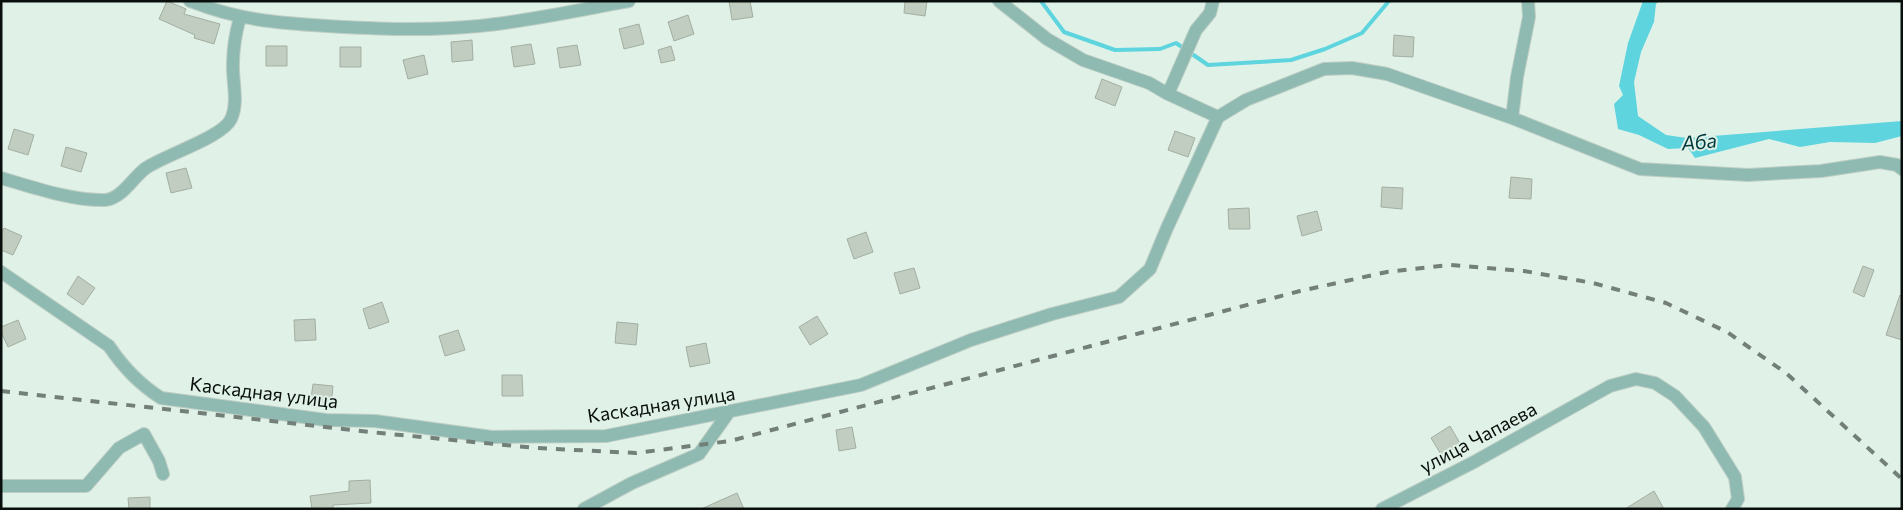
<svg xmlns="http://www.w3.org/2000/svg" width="1903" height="510" font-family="Commissioner,sans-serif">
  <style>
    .water { fill: #5ed4de }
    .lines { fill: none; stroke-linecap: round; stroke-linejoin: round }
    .stream { stroke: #5ed4de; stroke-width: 4 }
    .building { fill: #c1cdc0; stroke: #a3aea1 }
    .street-casing { stroke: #becec5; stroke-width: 14 }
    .street { stroke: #8ebab2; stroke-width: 12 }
    .rail { stroke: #737f79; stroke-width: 4; stroke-dasharray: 9 9; stroke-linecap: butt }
    .labels { text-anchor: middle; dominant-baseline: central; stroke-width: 4; stroke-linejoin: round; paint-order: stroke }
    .street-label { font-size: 19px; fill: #090f0c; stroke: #e0f2e8 }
    .water-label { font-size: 20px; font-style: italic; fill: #00383d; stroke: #e0f2e8 }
  </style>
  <rect width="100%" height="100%" fill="#e0f2e8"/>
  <path class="water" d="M1643,1H1659L1656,4L1654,22L1641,52L1634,82L1638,116L1666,135L1687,138L1902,121V136L1875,143L1830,142L1800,147L1769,139L1695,158L1688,148L1668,149L1639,135L1618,129L1614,104L1623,95L1619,86L1628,43Z"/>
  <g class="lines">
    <path class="stream" d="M1041,1L1064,32L1115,50L1160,49L1176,43L1208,65L1291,60L1325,49L1362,33L1389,1"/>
  </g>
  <path class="building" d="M167,1L186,9L184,14L220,24L214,44L194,38L195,35L159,19Z
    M729,1H750L753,17L732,20Z
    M905,1H927L925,16L904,13Z
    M688,15L694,34L674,41L668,22Z
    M639,24L644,44L624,49L619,29Z
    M1394,35L1414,37L1413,57L1393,56Z
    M472,40L473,60L452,62L451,42Z
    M531,44L535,64L514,67L511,47Z
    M577,45L581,65L560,68L557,48Z
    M266,46H287V66H266Z
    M671,46L675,60L661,63L658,50Z
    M340,47H361V67H340Z
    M424,55L428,74L408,79L403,60Z
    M1102,79L1122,87L1115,106L1095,98Z
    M14,129L34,135L28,155L8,149Z
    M1175,131L1195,138L1188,157L1168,150Z
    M66,147L87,153L81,172L61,166Z
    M186,168L192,188L171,193L166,173Z
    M1511,177L1532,179L1531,199L1509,198Z
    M1382,187L1403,188L1402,209L1381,207Z
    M1249,208L1250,229H1229L1228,209Z
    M1317,211L1322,230L1302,236L1297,216Z
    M4,228L22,236L13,255L1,250V234Z
    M866,232L873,252L854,259L847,239Z
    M1863,266L1874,270L1864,297L1853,292Z
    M914,268L920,288L900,294L894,273Z
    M78,276L95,288L83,305L67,294Z
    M1900,295L1902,296V340L1886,335Z
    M382,302L389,322L369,329L363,309Z
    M817,316L828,334L810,345L799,327Z
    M315,319L316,340L295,341L294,320Z
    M18,320L26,339L8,347L1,332V327Z
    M617,322L638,324L636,345L615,343Z
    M458,330L465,350L445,356L439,336Z
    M706,343L710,363L690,367L686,347Z
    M502,375H522L523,396H502Z
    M313,384L333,386L331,407L310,405Z
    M1450,426L1461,445L1442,456L1431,438Z
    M852,427L856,448L839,451L836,430Z
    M370,480L371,503L333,505V509H312L310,496L349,491V481Z
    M1654,491L1664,509H1625Z
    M737,493L744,509H701Z
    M150,497V509H129L128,498Z"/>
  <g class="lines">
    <defs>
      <path id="street" d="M190,1C238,20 277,23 327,26C378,29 428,31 479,26C529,21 579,10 629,1
        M999,1L1047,39L1083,60L1149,83L1168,94
        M1213,1L1210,13L1196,30L1168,94L1218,117L1246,100L1324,69L1352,68L1387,74L1512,118L1517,77L1529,17L1528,1
        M1512,118L1640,169L1748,175L1821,171L1880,162L1897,165L1902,169
        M1,178C32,187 72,201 105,200C122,199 133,177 146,168C165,155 223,137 231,119C239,102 232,81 233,63C233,47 236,32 240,17
        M1,272L109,346C123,367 139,384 161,398L326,420L375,421L492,437L606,436L861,385L971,340L1052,314L1119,297L1150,269L1167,228L1218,117
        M1,486H86L119,448L144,434L159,461L163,474
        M584,509L632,483L699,454L729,412
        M1382,509L1474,462L1610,386L1636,379L1655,383L1675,396L1704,427L1735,477L1738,499L1732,509"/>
    </defs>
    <use href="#street" class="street-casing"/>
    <use href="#street" class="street"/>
    <path class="rail" d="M1,391L380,433L536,448L636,453L730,441L1300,291L1387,272L1450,265L1524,271L1593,283L1666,303L1727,332L1786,373L1902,479"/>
  </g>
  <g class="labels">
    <g class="street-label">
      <text transform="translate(264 392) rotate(7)">Каскадная улица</text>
      <text transform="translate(661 404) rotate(-9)">Каскадная улица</text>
      <text transform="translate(1478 437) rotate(-28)">улица Чапаева</text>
    </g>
    <g class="water-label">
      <text transform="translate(1699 141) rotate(-5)">Аба</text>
    </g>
  </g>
  <rect width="1903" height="510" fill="none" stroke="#090f0c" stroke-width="5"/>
</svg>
